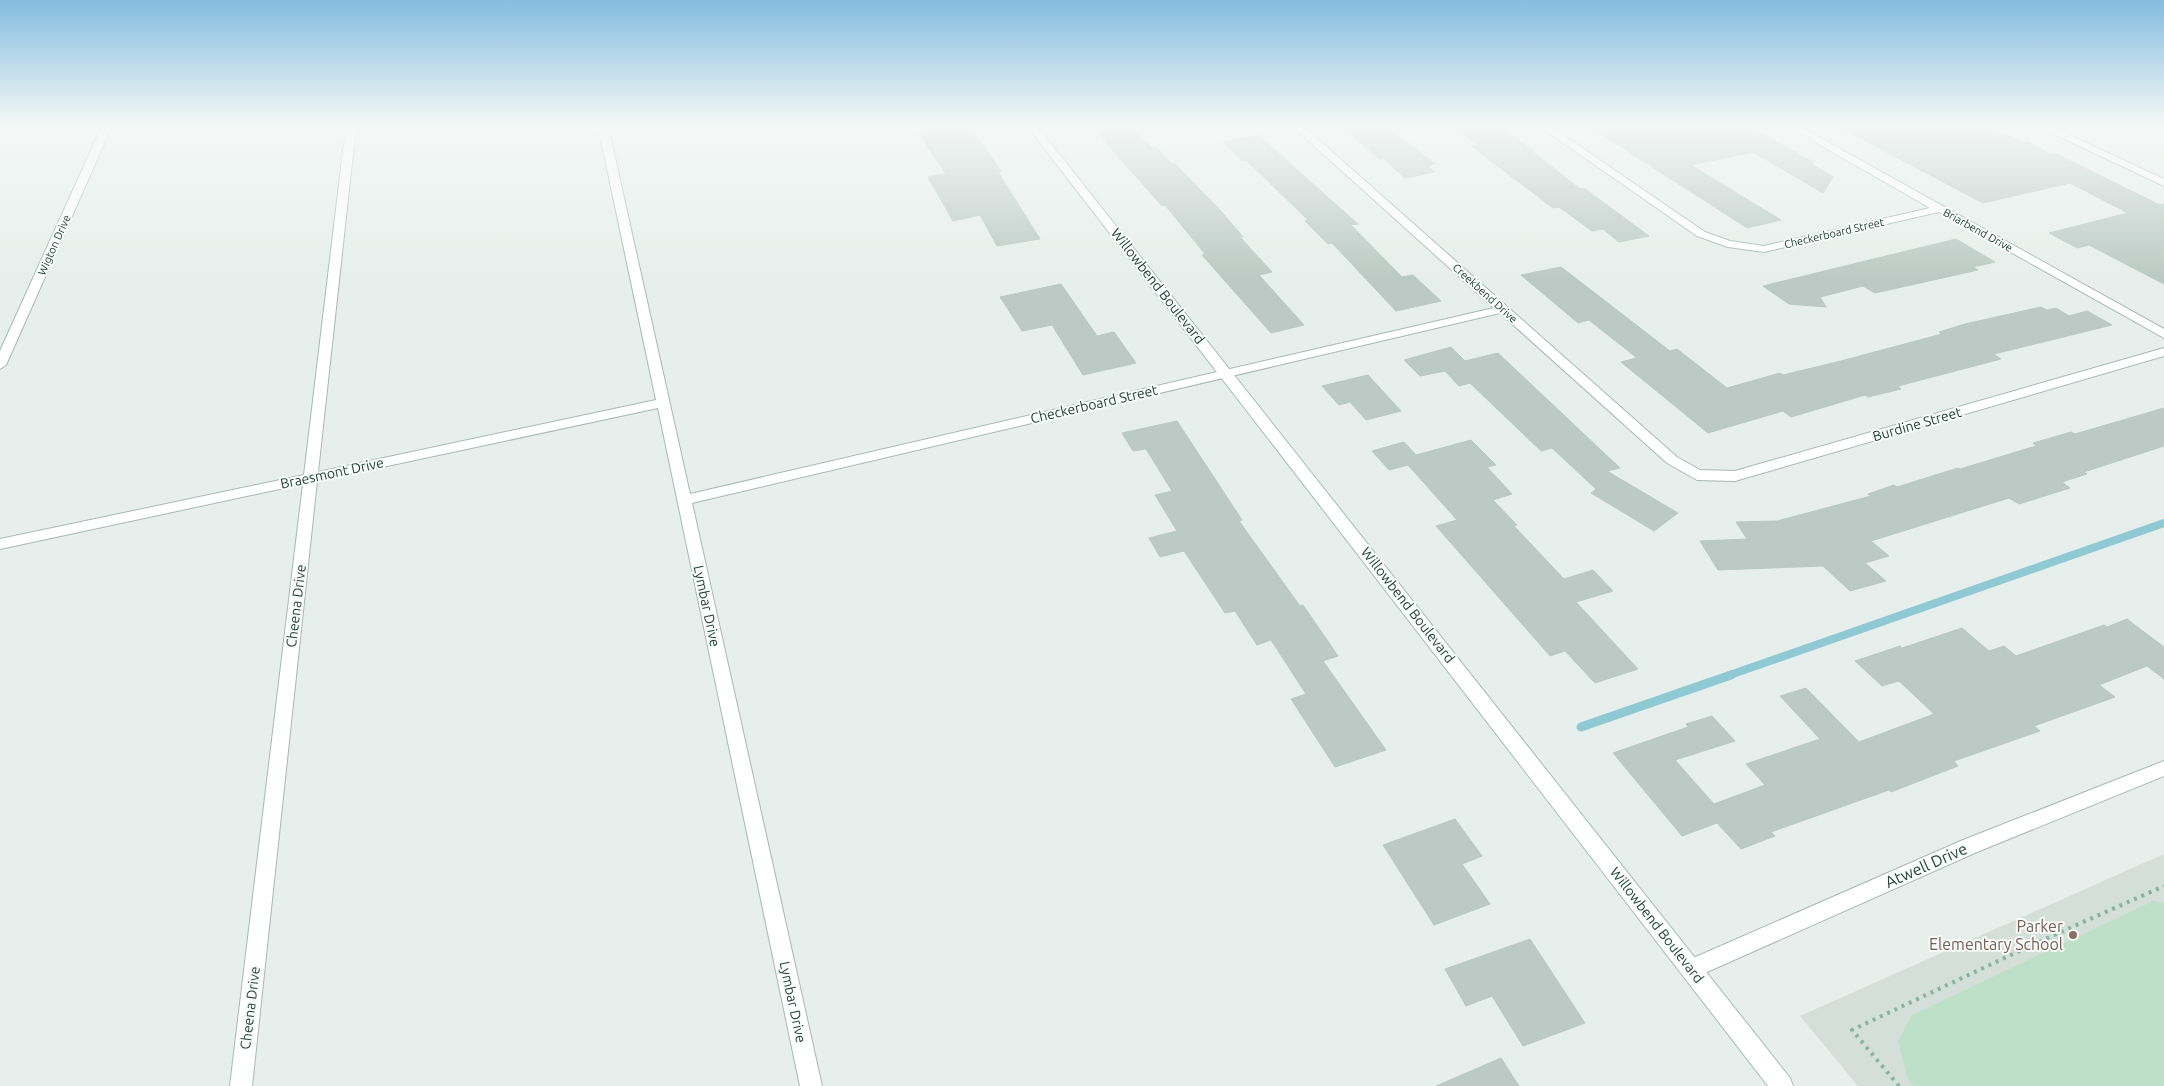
<svg xmlns="http://www.w3.org/2000/svg" width="2164" height="1086" font-family="Ubuntu,sans-serif">
  <style>
    .built { fill: #d4dfda }
    .green { fill: #bfe0c8 }
    .lines { fill: none; stroke-linecap: round; stroke-linejoin: round }
    .stream-far1 { stroke: #8ec9d4; stroke-width: 8 }
    .stream { stroke: #8ec9d4; stroke-width: 9 }
    .building { fill: #bbcac4; stroke: #b8c9c2 }
    .street-casing { stroke: #a8b8b2; stroke-width: 2 }
    .secondary-casing { stroke: #a4bbb3; stroke-width: 2 }
    .path { stroke: #86b3a5; stroke-width: 4; stroke-dasharray: 3 5; stroke-linecap: butt }
    .street { fill: #fff; fill-rule: evenodd }
    .secondary { fill: #fff; fill-rule: evenodd }
    .education-dot { fill: #8d6e63; stroke: #f7fbf9; stroke-width: 2 }
    .labels { text-anchor: middle; dominant-baseline: central; stroke-width: 4; stroke-linejoin: round; paint-order: stroke }
    .far-street-label { font-size: 11px; fill: #24423a; stroke: #f7fbf9 }
    .street-label { font-size: 14px; fill: #24423a; stroke: #f7fbf9 }
    .near-street-label { font-size: 16px; fill: #24423a; stroke: #f7fbf9 }
    .near-education-label { font-size: 16px; fill: #785e54; stroke: #f7fbf9; text-anchor: end }
  </style>
  <rect width="100%" height="100%" fill="#e6efeb"/>
  <path class="built" d="M2164,854V1086H1858L1800,1016Z"/>
  <path class="green" d="M2153,901L2164,903V1086H1914L1908,1080L1898,1041L1912,1015Z"/>
  <g class="lines">
    <path class="stream-far1" d="M1727,676L2164,523"/>
    <path class="stream" d="M1581,727L1731,675"/>
  </g>
  <path class="building" d="M933,126H969L1001,171L998,172L1040,239L997,246L980,215L953,221L928,177L946,174L918,132L934,129Z
    M1091,126H1130L1152,148L1156,147L1172,164H1175L1220,210L1243,237H1240L1272,272L1259,275L1304,325L1271,333L1202,255L1205,254L1165,205L1162,206Z
    M1341,126H1386L1435,164L1427,166L1435,172L1405,178L1383,158L1379,159Z
    M1452,126H1499L1534,151H1532L1580,189L1584,188L1649,236L1619,242L1603,229L1592,231L1559,207L1553,208L1471,146L1478,145Z
    M1589,126H1749L1813,162L1810,163L1833,177L1823,193L1753,152L1691,165L1781,220L1747,228Z
    M1837,126H1989L2024,143L2028,142L2050,154L2054,153L2160,205L2164,204V284L2089,245L2077,248L2049,233L2128,213L2070,183L1983,203Z
    M1258,135L1358,224L1351,225L1402,277L1413,275L1441,301L1396,311L1332,243L1328,244L1305,221L1308,220L1246,160L1243,161L1223,142Z
    M1956,239L1995,262L1973,267L1978,270L1875,293L1863,286L1820,297L1826,307L1789,304L1763,286Z
    M1561,267L1670,351L1677,349L1727,388L1780,373L1783,375L1841,361L1942,334L1939,332L1965,324L2041,307L2047,310L2056,308L2069,316L2087,311L2112,325L1994,354L2001,359L1898,386L1901,389L1868,397L1865,395L1791,417L1783,411L1708,433L1621,362L1637,358L1589,320L1578,323L1521,275Z
    M1061,284L1097,336L1114,332L1136,363L1083,375L1052,325L1022,331L1000,297Z
    M1451,347L1465,361L1498,353L1620,468L1607,471L1678,513L1654,531L1591,493L1596,489L1552,448L1541,451L1470,383L1459,386L1445,371L1420,376L1404,360Z
    M1368,375L1401,411L1366,420L1350,402L1339,405L1322,386Z
    M2164,408V446L2084,472L2087,474L2062,482L2070,488L2019,504L2009,498L1871,541L1889,556L1865,563L1886,581L1850,591L1823,566L1718,570L1700,541L1747,539L1736,522L1777,521L1871,496L1868,494L1894,485L1897,487L1958,468L1960,469L2036,446L2033,443L2071,432L2075,434Z
    M1177,421L1242,520L1239,521L1300,606L1303,605L1338,656L1323,661L1386,750L1335,767L1291,699L1306,694L1271,640L1257,645L1235,611L1225,613L1184,551L1160,557L1149,538L1177,531L1155,495L1172,491L1146,449L1133,451L1122,433Z
    M1471,440L1496,465L1487,467L1512,494L1493,500L1517,525L1514,526L1564,579L1593,570L1613,591L1576,602L1638,669L1595,683L1565,651L1550,656L1436,526L1457,520L1408,465L1389,470L1372,451L1404,442L1416,455Z
    M2127,619L2164,647V679L2147,666L2099,685L2115,697L2034,726L2040,731L1954,761L1958,766L1891,792L1889,790L1771,832L1775,836L1741,849L1717,823L1682,836L1613,753L1688,727L1686,724L1712,716L1735,741L1675,760L1714,804L1765,785L1746,764L1820,739L1780,696L1806,688L1859,742L1934,714L1899,681L1882,686L1855,661L1900,646L1902,648L1962,628L1989,651L2004,646L2016,656L2104,625L2107,627Z
    M1455,819L1482,856L1462,864L1490,904L1434,925L1383,845Z
    M1530,939L1585,1023L1523,1046L1492,996L1466,1006L1445,969Z
    M1501,1058L1519,1086H1436Z"/>
  <g class="lines">
    <defs>
      <path id="street" d="M102,126H112L6,365L0,369V351Z
        M346,126H356L318,472L656,400L598,126H608L690,494L1494,308L1292,126H1303L1677,457L1700,470L1735,471L2164,348V356L1735,481L1697,480L1667,463L1500,313L692,503L822,1086H800L658,408L317,481L252,1086H230L303,484L0,549V539L304,475Z
        M1539,126H1550L1705,232L1730,241L1764,246L1930,208L1787,126H1799L2164,329V338L1939,212L1764,252L1728,247L1697,236Z
        M2037,126H2050L2164,179V186Z
        M2164,761V776L1977,852L1698,976L1691,979L1684,976L1681,969L1684,962L1963,840Z"/>
      <path id="secondary" d="M1027,126H1037L1790,1078L1793,1086H1768Z"/>
    </defs>
    <use href="#street" class="street-casing"/>
    <use href="#secondary" class="secondary-casing"/>
    <path class="path" d="M1899,1086L1852,1030L2034,944L2164,886"/>
    <use href="#street" class="street"/>
    <use href="#secondary" class="secondary"/>
  </g>
  <linearGradient id="sky" x2="0" y2="1"><stop stop-color="#84bce0"/><stop offset="0.45" stop-color="#f4f8f6"/><stop offset="1" stop-color="#f4f8f6" stop-opacity="0"/></linearGradient>
  <rect width="2164" height="278" fill="url(#sky)"/>
  <circle class="education-dot" cx="2073" cy="935" r="5"/>
  <g class="labels">
    <g class="far-street-label">
      <text transform="translate(1978 230) rotate(29)">Briarbend Drive</text>
      <text transform="translate(1834 233) rotate(-13)">Checkerboard Street</text>
      <text transform="translate(54 245) rotate(-66)">Wigton Drive</text>
      <text transform="translate(1485 293) rotate(42)">Creekbend Drive</text>
    </g>
    <g class="street-label">
      <text transform="translate(1158 286) rotate(52)">Willowbend Boulevard</text>
      <text transform="translate(1094 404) rotate(-13)">Checkerboard Street</text>
      <text transform="translate(1917 424) rotate(-16)">Burdine Street</text>
      <text transform="translate(332 473) rotate(-12)">Braesmont Drive</text>
      <text transform="translate(1408 605) rotate(52)">Willowbend Boulevard</text>
      <text transform="translate(296 606) rotate(-83)">Cheena Drive</text>
      <text transform="translate(707 606) rotate(78)">Lymbar Drive</text>
      <text transform="translate(1657 925) rotate(52)">Willowbend Boulevard</text>
      <text transform="translate(793 1002) rotate(78)">Lymbar Drive</text>
      <text transform="translate(250 1008) rotate(-83)">Cheena Drive</text>
    </g>
    <g class="near-street-label">
      <text transform="translate(1926 865) rotate(-24)">Atwell Drive</text>
    </g>
    <g class="near-education-label">
      <text x="2063" y="926">Parker<tspan x="2063" dy="18">Elementary School</tspan></text>
    </g>
  </g>
</svg>
